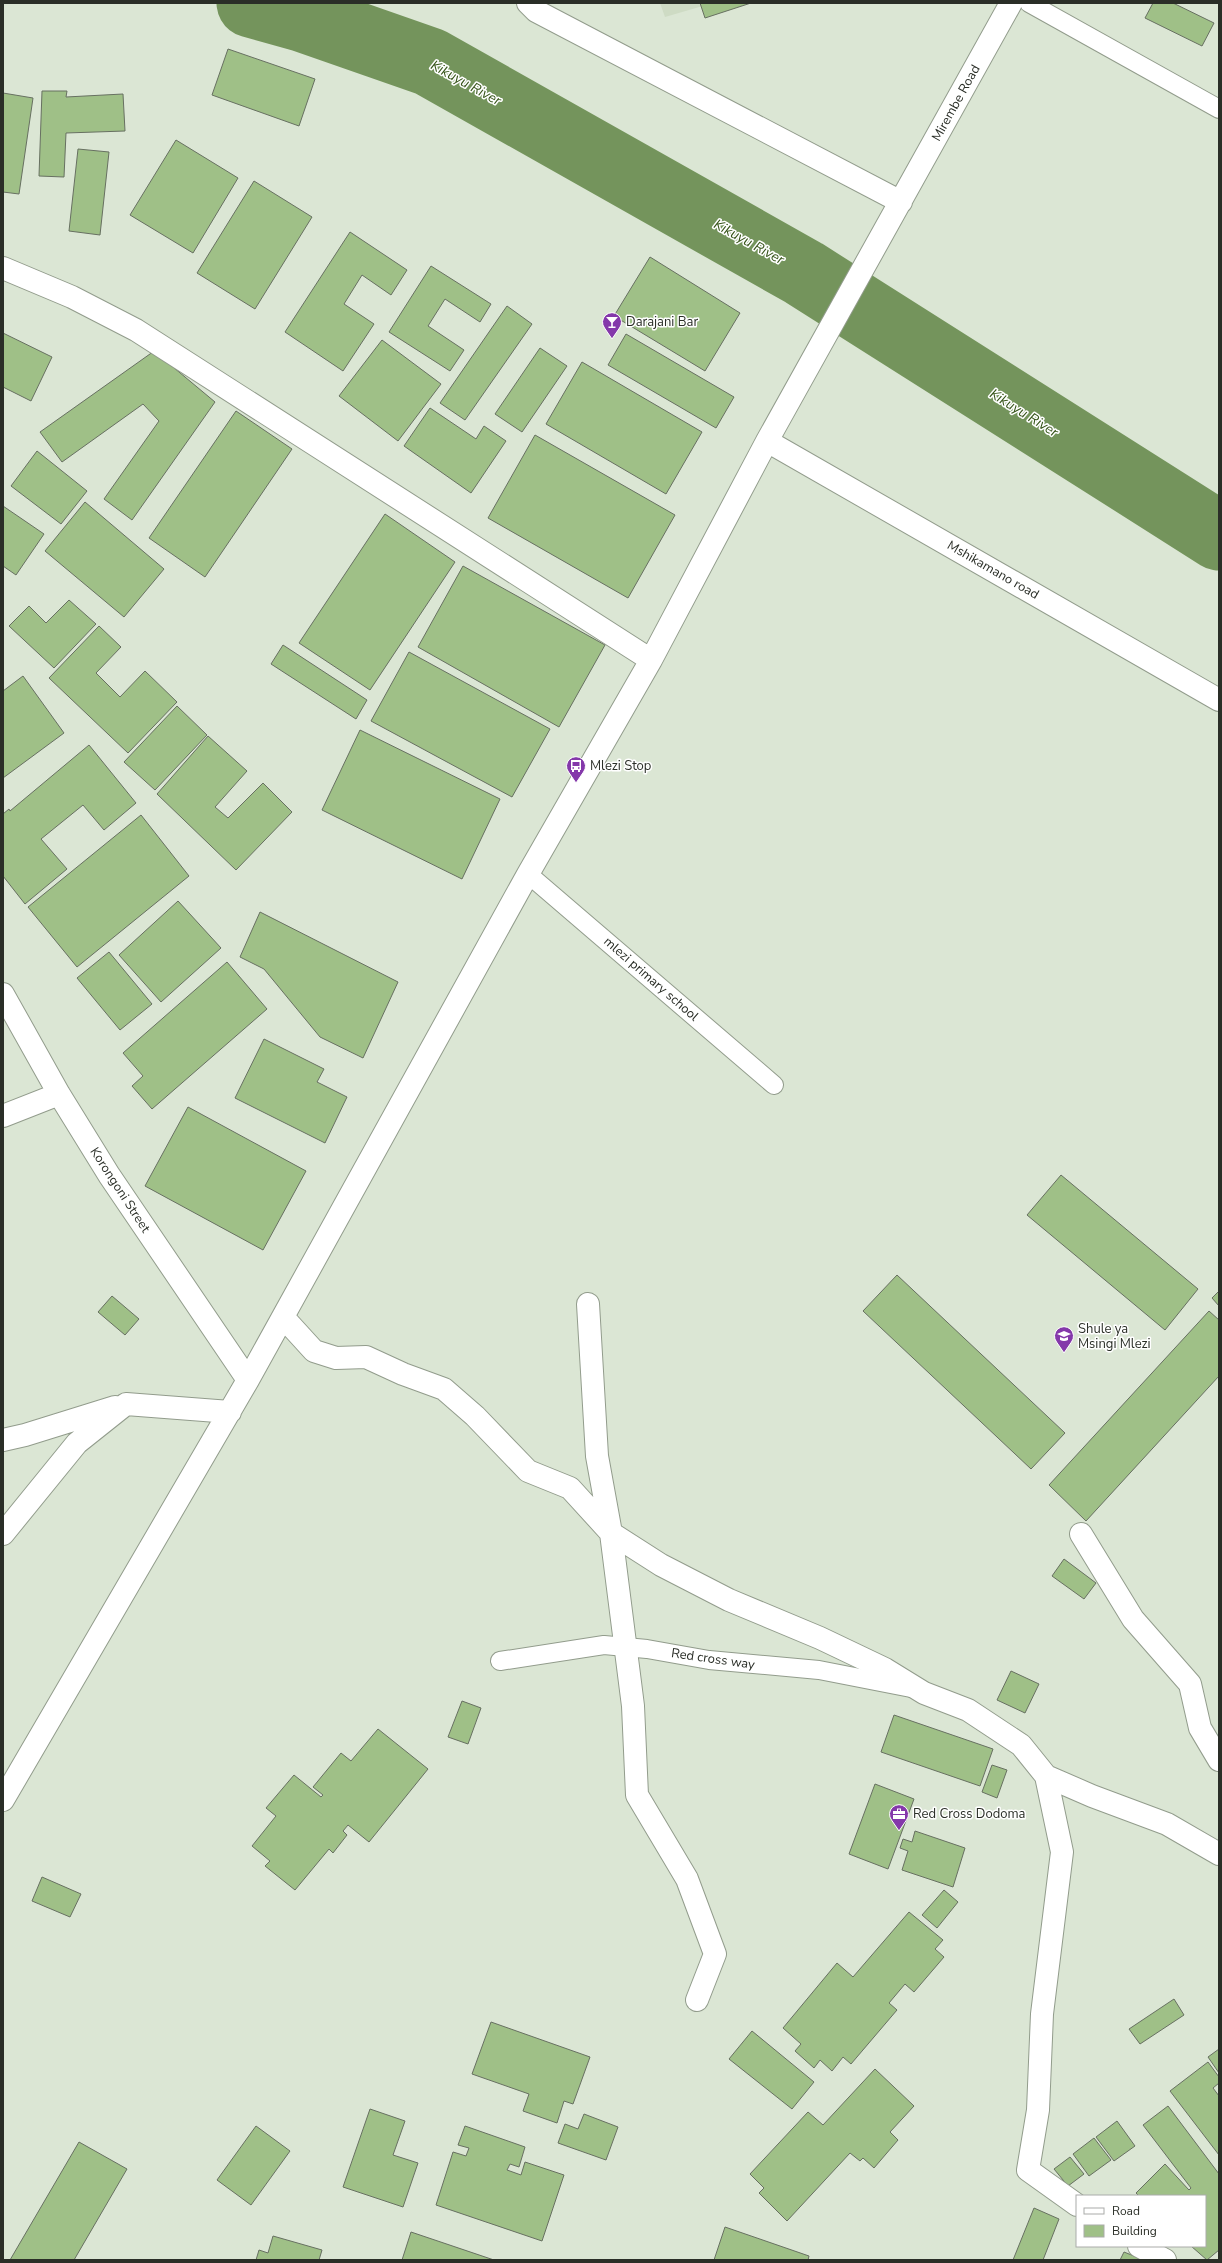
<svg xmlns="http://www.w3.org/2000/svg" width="1222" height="2263" font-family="'Nunito Sans',sans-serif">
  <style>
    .built { fill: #cedbc4 }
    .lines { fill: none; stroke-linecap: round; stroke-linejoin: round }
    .river { stroke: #74945c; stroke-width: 69 }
    .building { fill: #9fc087; stroke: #677061 }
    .service-casing { stroke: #929c8c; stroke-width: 20 }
    .minor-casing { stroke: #929c8c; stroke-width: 24 }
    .service { stroke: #fff; stroke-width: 18 }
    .minor { stroke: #fff; stroke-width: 22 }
    .labels { text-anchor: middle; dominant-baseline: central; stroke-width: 3; stroke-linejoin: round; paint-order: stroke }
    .street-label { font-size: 13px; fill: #2a2e27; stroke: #fff }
    .poi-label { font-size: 13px; fill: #2a2e27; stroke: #fff; text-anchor: start }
    .water-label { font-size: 14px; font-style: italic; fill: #365419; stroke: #fff }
  </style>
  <rect width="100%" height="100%" fill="#dbe6d4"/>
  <path class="built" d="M660,3H713L665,17Z"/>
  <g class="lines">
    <path class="river" d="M251,3L301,17L430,62L804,273L1219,536"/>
  </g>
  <path class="building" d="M700,3H751L705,18Z
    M1153,3H1173L1214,23L1202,46L1145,18Z
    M228,49L315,79L299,126L212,95Z
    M42,91H67L66,97L123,94L125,131L66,133L64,177L39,176Z
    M3,93L33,98L19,194L3,192Z
    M176,140L238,178L193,253L130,215Z
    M78,149L109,152L100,235L69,231Z
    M254,181L312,217L255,309L197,273Z
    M350,232L407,270L391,295L362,275L344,304L374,324L343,371L285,332Z
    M650,257L740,313L705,371L614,316Z
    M431,266L491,304L480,322L445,299L428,326L464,350L450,371L389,332Z
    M507,306L532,324L465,420L440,403Z
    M3,333L52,357L31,401L3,387Z
    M626,334L734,397L716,428L608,365Z
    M382,340L441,384L398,441L339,396Z
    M540,348L567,366L522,432L495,414Z
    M157,349L167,362L215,402L132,520L104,499L159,421L143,404L62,462L40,432Z
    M582,362L702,432L666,494L546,424Z
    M430,408L476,439L484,426L506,441L471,493L404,446Z
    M236,411L292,449L205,577L149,538Z
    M535,435L675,515L628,598L488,518Z
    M37,451L87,491L61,524L11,486Z
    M85,502L164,569L124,617L45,551Z
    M3,506L44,534L16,575L3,566Z
    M385,514L455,562L370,690L299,643Z
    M463,566L605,645L559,727L418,647Z
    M69,600L96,624L54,668L9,626L29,606L46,623Z
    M99,626L121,647L96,673L120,697L145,671L177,702L128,753L49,678Z
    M283,645L367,700L356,719L271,664Z
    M409,652L550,729L512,797L371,721Z
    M23,676L64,733L3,778V691Z
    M177,706L207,735L155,790L124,762Z
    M360,730L500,799L462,879L322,810Z
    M208,736L247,771L215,807L228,818L263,783L292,812L236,870L157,794Z
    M89,745L136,803L104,830L83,805L41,839L67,869L25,904L3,876V814L9,809L10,811Z
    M141,815L189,876L77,967L28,907Z
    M178,901L221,948L161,1002L119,955Z
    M260,912L398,982L363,1058L320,1037L264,969L240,957Z
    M109,952L152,1004L120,1030L77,978Z
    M227,962L267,1009L152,1109L132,1086L143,1076L123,1053Z
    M264,1039L324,1069L317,1082L347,1097L325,1143L235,1098Z
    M188,1107L306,1171L263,1250L145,1186Z
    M1061,1175L1198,1289L1165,1330L1027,1215Z
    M897,1275L1065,1433L1031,1469L863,1311Z
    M1219,1291V1306L1212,1298Z
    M112,1296L139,1319L125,1335L98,1312Z
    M1209,1311L1219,1320V1376L1086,1521L1049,1485Z
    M1064,1559L1096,1583L1084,1599L1052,1576Z
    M1011,1671L1039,1684L1025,1713L997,1700Z
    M462,1701L481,1708L468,1744L448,1737Z
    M894,1715L993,1749L980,1786L881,1752Z
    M378,1729L428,1769L369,1842L348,1825L343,1831L347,1835L333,1853L329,1849L295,1890L265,1866L270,1861L252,1846L276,1816L266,1808L294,1775L321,1797L323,1795L313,1787L341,1753L351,1761Z
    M992,1765L1007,1770L997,1798L982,1792Z
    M875,1784L914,1799L888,1869L849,1854Z
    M915,1831L965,1848L953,1887L902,1870L908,1851L900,1848L903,1839L912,1842Z
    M42,1877L81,1894L70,1917L32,1901Z
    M944,1890L958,1902L937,1928L922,1915Z
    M909,1912L943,1940L935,1949L944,1957L914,1992L905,1984L889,2003L897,2010L851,2064L843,2057L832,2071L820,2060L814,2068L795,2051L801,2044L783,2028L837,1963L853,1977Z
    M1174,1999L1184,2015L1140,2044L1129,2029Z
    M491,2022L590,2057L573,2104L564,2101L557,2123L523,2111L529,2094L472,2074Z
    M752,2031L814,2082L792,2109L729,2059Z
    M1219,2049V2073L1208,2057Z
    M1208,2062L1219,2077V2083L1213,2088L1219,2096V2155L1170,2091Z
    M875,2069L914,2106L890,2132L898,2140L874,2168L863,2158L860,2161L850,2153L787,2221L759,2193L764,2188L750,2174L808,2112L823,2125Z
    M1168,2106L1219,2174V2250L1207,2260L1191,2246H1205V2196H1139L1136,2193L1165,2164L1189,2190L1191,2188L1143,2125Z
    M370,2109L405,2121L393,2155L418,2163L403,2207L343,2187Z
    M584,2114L618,2127L606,2160L558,2143L565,2124L578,2129Z
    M1117,2121L1135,2146L1114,2161L1096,2137Z
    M256,2126L290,2151L251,2205L217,2180Z
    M465,2126L525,2147L519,2167L510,2164L507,2170L521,2175L525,2162L564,2175L542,2241L436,2205L453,2152L466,2156L469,2148L458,2145Z
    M1094,2138L1111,2160L1089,2176L1073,2154Z
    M79,2142L127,2169L74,2260H10Z
    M1070,2157L1084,2174L1068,2186L1054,2169Z
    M1034,2208L1059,2219L1043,2260H1013Z
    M725,2227L809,2256L808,2260H714Z
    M411,2232L494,2260H402Z
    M273,2236L322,2250L319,2260H256L259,2250L268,2253Z
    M1124,2252L1144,2260H1120Z"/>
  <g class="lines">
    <defs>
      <path id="service" d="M1029,3L1219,109
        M528,874L774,1085
        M500,1661L604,1645L647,1649L709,1660L819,1670L911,1688"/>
      <path id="minor" d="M528,3L536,11L901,202
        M3,268L72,297L136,330L651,660
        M767,441L1219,700
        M3,994L59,1094L109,1175L248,1380
        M3,1116L59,1094
        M588,1304L597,1456L611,1533L633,1706L637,1795L687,1879L715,1954L697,2000
        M283,1317L314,1351L336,1358L366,1357L403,1374L444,1389L475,1416L528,1471L570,1488L611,1533L661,1565L729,1600L820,1638L885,1669L924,1693L968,1710L1021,1745L1046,1776L1062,1852L1042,2014L1038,2110L1028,2170L1077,2205
        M3,1440L25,1435L115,1407
        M3,1534L77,1443L126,1404L230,1412
        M1081,1534L1133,1619L1190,1684L1200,1728L1219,1760
        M1046,1776L1092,1796L1167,1824L1219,1854
        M3,1800L248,1380L528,874L651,660L767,441L1011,3
        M1139,2246L1165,2260"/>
    </defs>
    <use href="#service" class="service-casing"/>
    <use href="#minor" class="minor-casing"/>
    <use href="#service" class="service"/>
    <use href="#minor" class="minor"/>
  </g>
  <defs>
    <symbol id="bar-pin" viewBox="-11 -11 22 30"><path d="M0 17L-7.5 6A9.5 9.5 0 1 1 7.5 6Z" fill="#8438aa" stroke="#fff"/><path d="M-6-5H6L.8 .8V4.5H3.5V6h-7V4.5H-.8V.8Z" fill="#fff"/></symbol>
    <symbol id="bus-pin" viewBox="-11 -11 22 30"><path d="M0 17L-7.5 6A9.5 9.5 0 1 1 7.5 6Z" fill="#8438aa" stroke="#fff"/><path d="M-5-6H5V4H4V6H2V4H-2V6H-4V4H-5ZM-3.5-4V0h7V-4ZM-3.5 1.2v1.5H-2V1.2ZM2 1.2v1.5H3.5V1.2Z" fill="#fff"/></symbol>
    <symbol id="school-pin" viewBox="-11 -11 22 30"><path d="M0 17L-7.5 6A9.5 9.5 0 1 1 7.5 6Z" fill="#8438aa" stroke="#fff"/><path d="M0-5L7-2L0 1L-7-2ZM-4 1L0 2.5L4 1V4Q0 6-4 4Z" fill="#fff"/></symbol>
    <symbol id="office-pin" viewBox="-11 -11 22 30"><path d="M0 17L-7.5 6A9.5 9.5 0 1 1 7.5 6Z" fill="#8438aa" stroke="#fff"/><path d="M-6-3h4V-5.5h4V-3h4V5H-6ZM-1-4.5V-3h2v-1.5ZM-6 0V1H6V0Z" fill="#fff"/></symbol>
  </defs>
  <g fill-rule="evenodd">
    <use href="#bar-pin" x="601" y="311" width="22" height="30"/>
    <use href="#bus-pin" x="565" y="755" width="22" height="30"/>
    <use href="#school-pin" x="1053" y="1325" width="22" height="30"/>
    <use href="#office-pin" x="888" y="1803" width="22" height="30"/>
  </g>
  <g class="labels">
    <g class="street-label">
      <text transform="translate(956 103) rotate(-61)">Mirembe Road</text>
      <text transform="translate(993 570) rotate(30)">Mshikamano road</text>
      <text transform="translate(651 979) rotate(41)">mlezi primary school</text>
      <text transform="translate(120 1190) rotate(57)">Korongoni Street</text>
      <text transform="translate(713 1659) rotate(8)">Red cross way</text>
    </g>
    <g class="poi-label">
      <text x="626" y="322">Darajani Bar</text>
      <text x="590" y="766">Mlezi Stop</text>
      <text x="1078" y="1329">Shule ya<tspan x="1078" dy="15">Msingi Mlezi</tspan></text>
      <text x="913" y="1814">Red Cross Dodoma</text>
    </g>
    <g class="water-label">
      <text transform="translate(466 83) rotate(29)">Kikuyu River</text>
      <text transform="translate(749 242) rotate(29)">Kikuyu River</text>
      <text transform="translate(1024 413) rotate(32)">Kikuyu River</text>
    </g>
  </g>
  <rect width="1222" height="2263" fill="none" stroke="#2a2e27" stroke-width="8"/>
  <rect x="1076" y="2195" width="130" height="52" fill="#ffffff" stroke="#aaaba9"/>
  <rect x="1084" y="2208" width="20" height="6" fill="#ffffff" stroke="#aaaba9"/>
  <text x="1112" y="2215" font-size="12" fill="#2a2e27">Road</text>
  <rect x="1084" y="2225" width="20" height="12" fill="#9fc087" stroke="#aaaba9"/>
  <text x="1112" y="2235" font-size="12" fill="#2a2e27">Building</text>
</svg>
